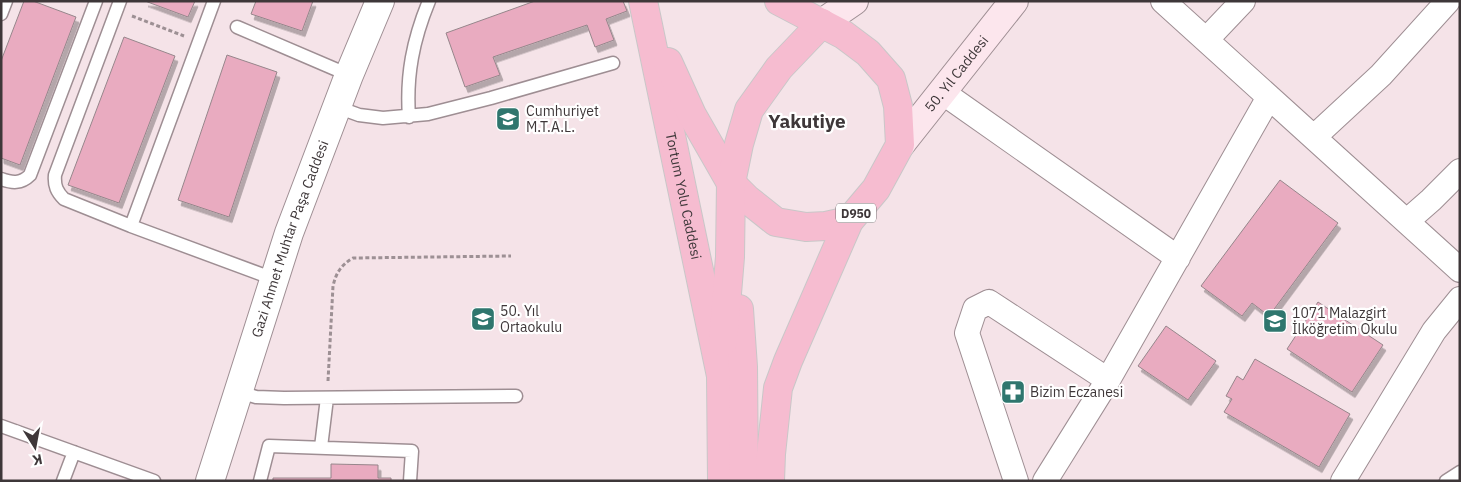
<svg xmlns="http://www.w3.org/2000/svg" width="1461" height="482" font-family="'IBM Plex Sans',sans-serif">
  <style>
    .building { fill: #e9abc0; stroke: #96868b; filter: url(#shadow) }
    .lines { fill: none; stroke-linecap: round; stroke-linejoin: round }
    .service-casing { stroke: #9e8e93; stroke-width: 15 }
    .minor-casing { stroke: #9e8e93; stroke-width: 26 }
    .tertiary-casing { stroke: #9e8e93; stroke-width: 30 }
    .secondary-casing { stroke: #9e8e93; stroke-width: 30 }
    .trunk-casing { stroke: #c9c7c8; stroke-width: 30 }
    .path { stroke: #9d9094; stroke-width: 3; stroke-dasharray: 4 2.5; stroke-linecap: butt }
    .service { stroke: #fff; stroke-width: 12 }
    .minor { stroke: #fff; stroke-width: 24 }
    .tertiary { stroke: #fff; stroke-width: 28 }
    .secondary { stroke: #fce6ed; stroke-width: 28 }
    .trunk { stroke: #f6bcd0; stroke-width: 28 }
    .labels { text-anchor: middle; dominant-baseline: central; stroke-width: 4.5; stroke-linejoin: round; paint-order: stroke }
    .shield { fill: #fff; stroke: #787374; stroke-width: 1 }
    .shield-label { font-size: 12px; font-weight: bold; fill: #3e3739 }
    .street-label { font-size: 14px; fill: #3e3739; stroke: #fff }
    .poi-label { font-size: 14px; fill: #3e3739; stroke: #fff; text-anchor: start }
    .district-label { font-size: 19px; font-weight: bold; fill: #3e3739; stroke: #fff }
  </style>
  <defs>
    <filter id="shadow"><feDropShadow dx="3" dy="5.5" stdDeviation="0" flood-color="#0004"/></filter>
  </defs>
  <rect width="100%" height="100%" fill="#f5e3e8"/>
  <path class="building" d="M24,1H33L76,17L20,165L1,158V61Z
    M145,1H195L188,17Z
    M256,1H313L302,31L251,14Z
    M535,1H623L627,11L606,19L614,40L595,47L587,25L493,57L500,75L465,87L446,33Z
    M124,37L175,56L119,203L68,185Z
    M227,55L277,72L229,217L178,200Z
    M1280,180L1338,223L1269,316L1252,303L1242,316L1201,286Z
    M1318,302L1383,345L1352,392L1287,349Z
    M1166,326L1216,361L1188,400L1138,366Z
    M1255,359L1350,414L1319,467L1224,412L1232,399L1226,396L1237,376L1243,380Z
    M331,464L378,465V478H391V481H273V478H331Z"/>
  <g class="lines">
    <defs>
      <path id="service" d="M120,1L55,175C54,186 57,192 64,199L131,226L274,279
        M1,14L6,1
        M237,27L349,75
        M337,107L359,115L383,118L428,114L491,98L613,63
        M409,117C406,75 413,40 429,1
        M1,179C12,183 21,184 30,175L96,1
        M131,226L214,1
        M239,392L256,397L284,398L516,396
        M1,426L154,481
        M321,447L327,398
        M63,481L74,452
        M260,481L269,446L412,451L410,481
        M1446,481L1460,472"/>
      <path id="minor" d="M1163,1L1460,270
        M1206,40L1243,1
        M942,92L1178,258
        M1314,137L1381,75L1448,1
        M1407,221L1431,200L1460,171
        M1016,481L967,333L975,309L989,302L1108,380
        M1045,481L1108,380L1269,97
        M1343,481L1434,331L1460,299"/>
      <g id="tertiary">
        <path id="s1" d="M210,481L289,233L349,75L380,1"/>
      </g>
      <g id="secondary">
        <path d="M822,23L854,1"/>
        <path id="s2" d="M900,145L1014,1"/>
      </g>
      <g id="trunk">
        <path id="s3" d="M643,1L721,376L722,481"/>
        <path d="M668,62L692,115L731,183L747,199L776,222L806,227L826,226L849,221"/>
        <path d="M739,309L743,367L744,481"/>
        <path d="M723,342L730,257L731,183L739,144L749,110L779,68L822,23"/>
        <path d="M770,481L771,454L778,388L788,361L849,221L876,189L900,145L898,106L891,79L868,53L844,35L779,1"/>
      </g>
    </defs>
    <use href="#service" class="service-casing"/>
    <use href="#minor" class="minor-casing"/>
    <use href="#tertiary" class="tertiary-casing"/>
    <use href="#secondary" class="secondary-casing"/>
    <use href="#trunk" class="trunk-casing"/>
    <path class="path" d="M132,16L184,36
      M328,381L333,286C336,273 341,265 353,258L511,256"/>
    <use href="#service" class="service"/>
    <use href="#minor" class="minor"/>
    <use href="#tertiary" class="tertiary"/>
    <use href="#secondary" class="secondary"/>
    <use href="#trunk" class="trunk"/>
  </g>
  <defs>
    <symbol id="school-square" viewBox="-11 -11 22 22"><rect x="-9" y="-9" width="18" height="18" rx="4" fill="#2f766e" stroke="#fff"/><path d="M0-5L7-2L0 1L-7-2ZM-4 1L0 2.5L4 1V4Q0 6-4 4Z" fill="#fff"/></symbol>
    <symbol id="pharmacy-square" viewBox="-11 -11 22 22"><rect x="-9" y="-9" width="18" height="18" rx="4" fill="#2f766e" stroke="#fff"/><path d="M-2-6h4v4h4v4h-4v4h-4v-4h-4v-4h4Z" fill="#fff"/></symbol>
  </defs>
  <g fill-rule="evenodd">
    <use href="#school-square" x="494" y="105" width="28" height="28"/>
    <use href="#school-square" x="469" y="305" width="28" height="28"/>
    <use href="#school-square" x="1261" y="307" width="28" height="28"/>
    <use href="#pharmacy-square" x="999" y="378" width="28" height="28"/>
  </g>
  <g class="labels">
    <rect class="shield" x="836" y="203.5" width="40" height="19" rx="4"/>
    <g class="shield-label">
      <text x="856" y="213">D950</text>
    </g>
    <g class="street-label">
      <text stroke="none"><textPath href="#s2" startOffset="91">50. Yıl Caddesi</textPath></text>
      <text stroke="none"><textPath href="#s3" startOffset="199">Tortum Yolu Caddesi</textPath></text>
      <text stroke="none"><textPath href="#s1" startOffset="255">Gazi Ahmet Muhtar Paşa Caddesi</textPath></text>
    </g>
    <g class="poi-label">
      <text x="526" y="111">Cumhuriyet<tspan x="526" dy="16">M.T.A.L.</tspan></text>
      <text x="500" y="311">50. Yıl<tspan x="500" dy="16">Ortaokulu</tspan></text>
      <text x="1292" y="313">1071 Malazgirt<tspan x="1292" dy="16">İlköğretim Okulu</tspan></text>
      <text x="1030" y="392">Bizim Eczanesi</text>
    </g>
    <g class="district-label">
      <text x="807" y="121">Yakutiye</text>
    </g>
  </g>
  <rect width="1461" height="482" fill="none" stroke="#3e3739" stroke-width="5"/>
  <g transform="translate(35 447) rotate(169)" stroke="#ffffff" stroke-width="4" paint-order="stroke">
  <path d="M0-4L9 19L0 12L-9 19Z" fill="#3e3739"/>
  <text y="-8" font-size="14" font-weight="bold" text-anchor="middle" fill="#3e3739">K</text>
  </g>
</svg>
